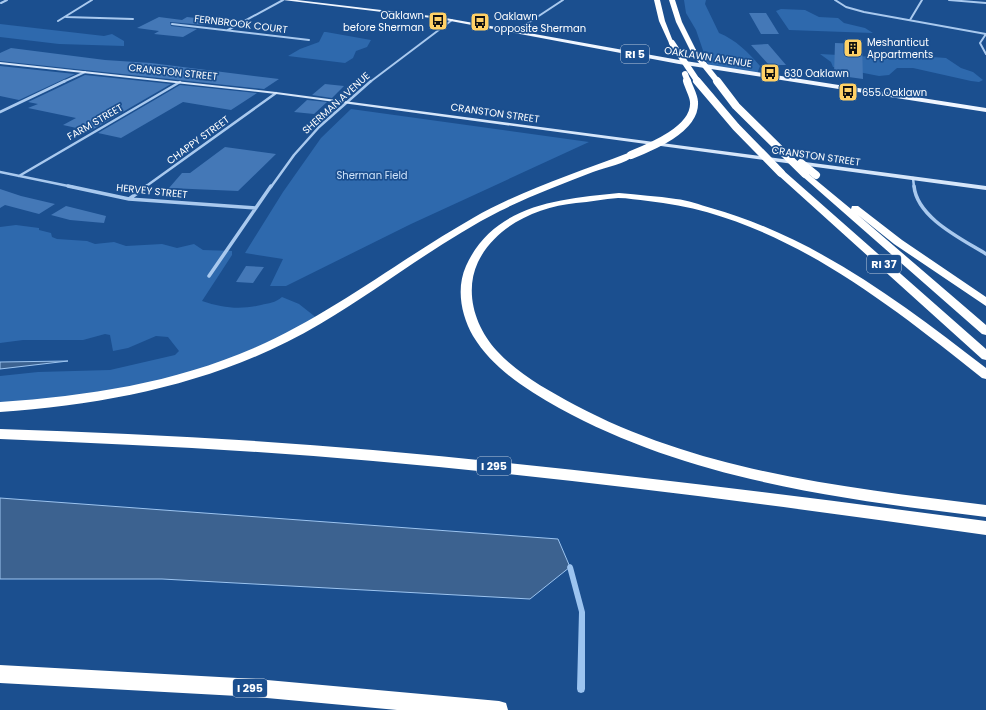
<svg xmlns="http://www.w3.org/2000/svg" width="986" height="710" font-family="Poppins,sans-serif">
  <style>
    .green { fill: #2e69ad }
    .water { fill: #3c6290; stroke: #9cc4f0 }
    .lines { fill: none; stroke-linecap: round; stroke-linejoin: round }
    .stream { fill: #9cc4f0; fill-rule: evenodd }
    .building { fill: #4478b7 }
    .street-far2 { stroke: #a9c9ee; stroke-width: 2 }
    .street-far1 { stroke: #a9c9ee; stroke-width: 2.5 }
    .street { stroke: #a9c9ee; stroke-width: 3.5 }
    .secondary { fill: #d6e6fa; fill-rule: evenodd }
    .primary { fill: #f0f6ff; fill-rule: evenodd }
    .highway { fill: #fff; fill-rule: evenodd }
    .highway-bridge-far1 { stroke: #fff; stroke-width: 6 }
    .highway-bridge { stroke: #fff; stroke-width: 8 }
    .labels { text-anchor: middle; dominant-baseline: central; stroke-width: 3.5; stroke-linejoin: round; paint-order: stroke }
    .far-poi-label { font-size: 10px; fill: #fff; stroke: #1b4f8f; text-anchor: start }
    .far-street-label { font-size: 10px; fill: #fff; stroke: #1b4f8f }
    .far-park-label { font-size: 10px; fill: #cfe3fa; stroke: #1b4f8f }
    .shield { fill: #1b4f8f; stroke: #bbcadd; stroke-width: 1 }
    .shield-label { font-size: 11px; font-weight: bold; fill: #fff }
  </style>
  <rect width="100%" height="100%" fill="#1b4f8f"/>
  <path class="green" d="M684,0H706L705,4L719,33C736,40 748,52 760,66L757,74L708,65L696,30L686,13Z
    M781,9L805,10L819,17L838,18L844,23L865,28L873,33L789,30L776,11Z
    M0,24L104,36L112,34L124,41V46L59,44L0,37Z
    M324,32H326L371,40L367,47L356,51L353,58L345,63L288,56L300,49L319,42Z
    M916,52H922L932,57L946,58L961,68L973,72L983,80L979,82L971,81L913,68H897L889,75L879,76L833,67L831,62L820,54L914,59L918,58L919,56Z
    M351,109L589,142L411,224L286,286H270L283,259L245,253L283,192L321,138Z
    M16,225L39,228V230L51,233L52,237L57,239L87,241L95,244L114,242L126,246L162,244L177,248L194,244L203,250L232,251V255L202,301C223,308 240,310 261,305C269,303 275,303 282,297L299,304L318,319L194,376L0,408V376L38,372L110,370L175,355L179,351L168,337L156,336L128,348L113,351L110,335L105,334L83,340H23L0,343V227Z"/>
  <path class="water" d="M68,361L0,369V362Z
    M0,498L558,539L570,567L530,599L162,579H0Z"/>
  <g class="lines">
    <path class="stream" d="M570,564L572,565L573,567L585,612V689L584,692L581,693L578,692L577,689L579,612L567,567L568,565Z"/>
  </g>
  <path class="building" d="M749,13H766L779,34H761Z
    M159,17L182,20L187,17L214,20L204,25L170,22L171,26L197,29L183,37L154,34L159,31L137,28Z
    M835,43L862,44L863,79L834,75Z
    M768,44L786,65H769L751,45Z
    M11,48L105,60L151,63L279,79L264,89L0,61V53Z
    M0,66L75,74L19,100L0,96Z
    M85,75L171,84L90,131L63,125L76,118L28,108L38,104L28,102Z
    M325,84L344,86L332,98L312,95Z
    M180,85L257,93L231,110L183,102L121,138L98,133Z
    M307,100L327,102L314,114L294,112Z
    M225,147L276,154L238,191L169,188L182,173H190Z
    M0,189L21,196L55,204L39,214L5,205L0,208Z
    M66,206L106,216L104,223L70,220L51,215Z
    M246,266L264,267L253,283L236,282Z"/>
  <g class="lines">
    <path class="street-far2" d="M835,0L846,7L864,12L986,34
      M949,0L986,3
      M1,3L7,0
      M66,17L133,19
      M910,20L922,0
      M58,21L92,0
      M172,24L309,40
      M228,30L283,0
      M516,31L563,0
      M986,34L980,43L986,54
      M63,82L85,72
      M370,82L452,20"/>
    <path class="street-far1" d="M0,112L65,81
      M0,172L73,187
      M19,176L180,82
      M913,178L914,187
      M145,187L276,93
      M271,187L294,155L319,127L371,81"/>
    <path class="street" d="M68,186L129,199L256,208
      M914,186C917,218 962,239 986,254
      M129,199L147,186
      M209,276L271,186"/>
    <path class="secondary" d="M0,62L276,92L986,186V190L276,94L0,64Z"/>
    <path class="primary" d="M283,0H297L440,17L679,60L986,108V112L679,64L440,19Z"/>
    <path class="highway" d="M654,0H660L665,21L674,44L669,43L659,21Z
      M669,0H675L682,22L697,52L696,53L691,52L676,22Z
      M628,153H634L635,155C626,164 606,167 593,172C562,184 530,196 500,211C437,243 381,288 320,324C222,382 112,404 0,412V402C87,396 174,383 254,348C332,314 399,260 473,218C522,190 576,173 628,153Z
      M781,170L784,171L986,349V360L982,359L778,175L777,173Z
      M805,171L851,209L852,206H858L902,240L986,297V306L894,244L858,215L986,325V335L982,334L802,176V172Z
      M619,193C638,195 657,196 676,199C688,200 700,205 711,208C815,237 903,304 986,368V379L982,378C884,300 776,214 648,201C638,200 628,198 618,198C604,199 590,202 576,203C538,207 496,225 478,262C464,292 475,327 497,351C518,374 547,390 575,405C701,472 847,488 986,505V517C840,499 690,480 559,408C527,390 493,369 473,336C461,315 456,288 466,266C494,204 560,199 619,193Z
      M0,429C124,433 249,439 373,450C578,468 782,494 986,521V535C782,506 578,479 373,461C249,450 124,444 0,439Z
      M0,665L256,679L499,701L506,703L508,710H397L256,697L0,683Z"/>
    <path class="highway-bridge-far1" d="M672,43L698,82
      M694,52L718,82
      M685,74L688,82"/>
    <path class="highway-bridge" d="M697,81L736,127L781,173
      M717,81L736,106L805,174
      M631,155C651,147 696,129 694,102C694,96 689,88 687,81
      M801,163L816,175"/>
  </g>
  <defs>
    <symbol id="bus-square" viewBox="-11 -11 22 22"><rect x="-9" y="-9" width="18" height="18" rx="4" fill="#ffd166" stroke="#1b4f8f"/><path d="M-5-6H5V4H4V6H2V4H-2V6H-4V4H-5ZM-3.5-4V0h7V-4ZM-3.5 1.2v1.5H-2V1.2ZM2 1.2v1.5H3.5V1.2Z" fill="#111"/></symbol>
    <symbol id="building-square" viewBox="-11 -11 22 22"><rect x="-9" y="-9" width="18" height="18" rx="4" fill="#ffd166" stroke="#1b4f8f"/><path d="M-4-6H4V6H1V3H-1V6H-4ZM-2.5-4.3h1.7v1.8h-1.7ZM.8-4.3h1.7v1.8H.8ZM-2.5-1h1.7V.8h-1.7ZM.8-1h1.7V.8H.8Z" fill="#111"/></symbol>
  </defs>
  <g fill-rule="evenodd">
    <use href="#bus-square" x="427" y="10" width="22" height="22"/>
    <use href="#bus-square" x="469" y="11" width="22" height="22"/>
    <use href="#building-square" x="842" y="37" width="22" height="22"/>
    <use href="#bus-square" x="759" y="62" width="22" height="22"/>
    <use href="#bus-square" x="837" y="81" width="22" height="22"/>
  </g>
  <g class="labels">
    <g class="far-poi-label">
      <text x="424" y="15" text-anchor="end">Oaklawn<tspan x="424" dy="12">before Sherman</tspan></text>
      <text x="494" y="16">Oaklawn<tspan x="494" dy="12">opposite Sherman</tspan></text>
      <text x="867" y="42">Meshanticut<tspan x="867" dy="12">Appartments</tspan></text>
      <text x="784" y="73">630 Oaklawn</text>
      <text x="862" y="92">655 Oaklawn</text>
    </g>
    <g class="far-street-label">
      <text transform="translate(241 24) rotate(7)">FERNBROOK COURT</text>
      <text transform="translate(708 57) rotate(9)">OAKLAWN AVENUE</text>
      <text transform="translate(173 72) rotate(6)">CRANSTON STREET</text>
      <text transform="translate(336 103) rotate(-42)">SHERMAN AVENUE</text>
      <text transform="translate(495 113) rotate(8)">CRANSTON STREET</text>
      <text transform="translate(95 122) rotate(-30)">FARM STREET</text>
      <text transform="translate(198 140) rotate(-36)">CHAPPY STREET</text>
      <text transform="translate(816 156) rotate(8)">CRANSTON STREET</text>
      <text transform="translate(152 191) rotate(6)">HERVEY STREET</text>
    </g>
    <g class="far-park-label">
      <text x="372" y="175">Sherman Field</text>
    </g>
    <g class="shield">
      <rect x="621" y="45" width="28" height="18" rx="3"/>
      <rect x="867" y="255" width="34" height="18" rx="3"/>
      <rect x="477" y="457" width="34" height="18" rx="3"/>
      <rect x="233" y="679" width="34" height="18" rx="3"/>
    </g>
    <g class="shield-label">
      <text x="635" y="54">RI 5</text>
      <text x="884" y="264">RI 37</text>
      <text x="494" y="466">I 295</text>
      <text x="250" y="688">I 295</text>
    </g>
  </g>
</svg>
